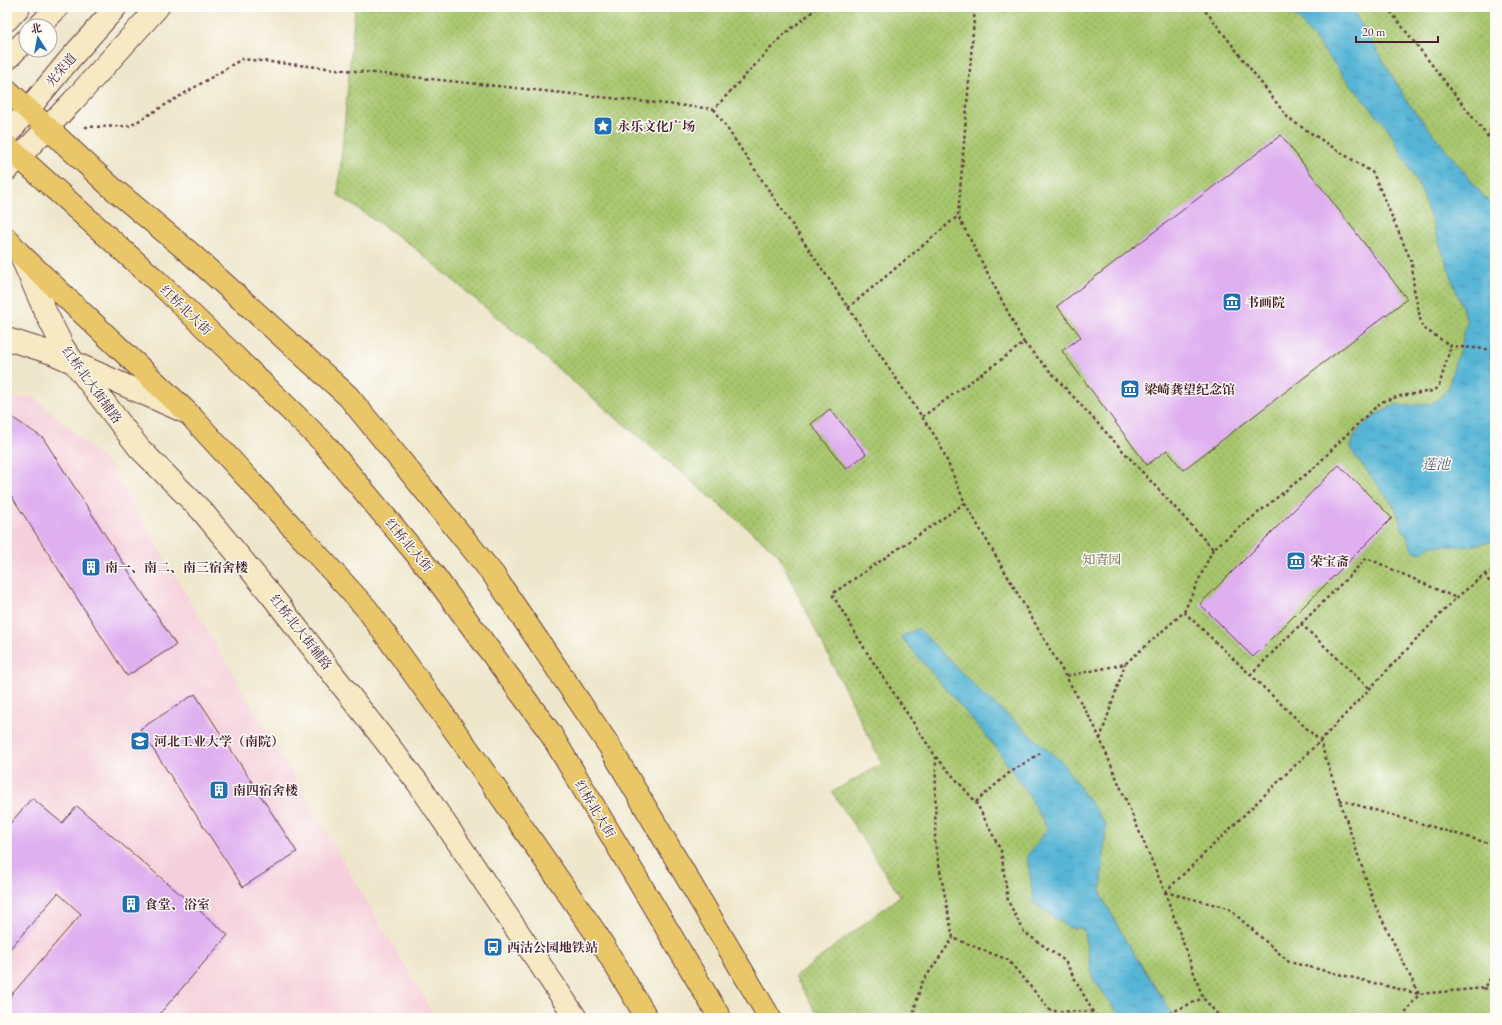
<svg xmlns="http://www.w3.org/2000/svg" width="1502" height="1025" font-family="'EB Garamond','Noto Serif SC',serif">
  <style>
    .built { fill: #f5cfdb }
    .park { fill: url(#park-dots); stroke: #78724c }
    .water { fill: url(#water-ripples); stroke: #506a80 }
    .building { fill: #dfaff0 }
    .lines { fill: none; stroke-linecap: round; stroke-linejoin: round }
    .secondary-casing { stroke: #633d43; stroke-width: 24 }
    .primary-casing { stroke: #633d43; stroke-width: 24 }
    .path { stroke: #633d43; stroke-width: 2.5; stroke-dasharray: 3 3; stroke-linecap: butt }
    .secondary { stroke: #f6e9c3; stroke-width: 22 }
    .primary { stroke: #e9c769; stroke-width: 22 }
    .labels { text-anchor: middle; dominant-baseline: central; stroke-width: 3; stroke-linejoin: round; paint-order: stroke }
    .street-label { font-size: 13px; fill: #4a1f2b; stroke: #fdfcf7 }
    .poi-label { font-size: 13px; font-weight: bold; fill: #4a1f2b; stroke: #fdfcf7; text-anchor: start }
    .park-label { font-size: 13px; fill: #6b5942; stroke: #fdfcf7 }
    .water-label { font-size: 14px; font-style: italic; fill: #4f5b6f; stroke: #fdfcf7 }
  </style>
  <defs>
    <pattern id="park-dots" width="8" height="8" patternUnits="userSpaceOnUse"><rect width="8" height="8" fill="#a7c66d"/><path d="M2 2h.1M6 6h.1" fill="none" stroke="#8aa05a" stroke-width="1.8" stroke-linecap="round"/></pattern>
    <pattern id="water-ripples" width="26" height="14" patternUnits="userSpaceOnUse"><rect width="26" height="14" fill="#57b5d6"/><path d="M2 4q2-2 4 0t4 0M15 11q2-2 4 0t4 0" fill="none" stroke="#4a93ae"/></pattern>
  </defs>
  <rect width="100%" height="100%" fill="#fdfcf7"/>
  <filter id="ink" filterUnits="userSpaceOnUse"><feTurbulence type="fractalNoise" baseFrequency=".025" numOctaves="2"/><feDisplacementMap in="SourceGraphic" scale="8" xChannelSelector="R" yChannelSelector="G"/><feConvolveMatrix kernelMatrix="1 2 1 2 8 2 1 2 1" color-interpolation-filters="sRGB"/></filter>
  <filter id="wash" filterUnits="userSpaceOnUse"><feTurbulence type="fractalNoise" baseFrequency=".012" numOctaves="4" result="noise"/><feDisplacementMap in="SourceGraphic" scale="16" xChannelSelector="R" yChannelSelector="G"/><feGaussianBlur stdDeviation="0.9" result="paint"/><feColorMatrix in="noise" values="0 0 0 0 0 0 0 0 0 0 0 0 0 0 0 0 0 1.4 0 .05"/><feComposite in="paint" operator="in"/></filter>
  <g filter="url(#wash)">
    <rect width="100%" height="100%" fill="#eee6ca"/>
    <path class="built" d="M34,397L109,464L436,1018H7V398Z"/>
    <path class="park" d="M355,7H1495V1018H820L795,977L900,896L832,792L882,764L778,554L411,245L338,195Z"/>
    <path class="water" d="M1285,7H1351L1409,104L1495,210V331L1490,366L1495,375V541L1471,546H1431L1421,553L1414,551L1402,528L1396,509L1351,450C1352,446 1352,441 1354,437C1360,425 1384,408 1397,404L1402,406L1430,404L1438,400L1448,389L1455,363L1458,356L1467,321L1420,188L1388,128L1356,91L1301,22Z
      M918,628L985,696L1062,762L1106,825L1101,895L1126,941L1175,1018H1122L1093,979L1083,928H1069L1034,903L1027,856L1048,829L1026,791L995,746L901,637Z"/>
    <g id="blocks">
      <path class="building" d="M1281,135L1407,299L1183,470L1167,450L1147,465L1062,351L1081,337L1057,306Z
        M830,409L866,454L846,469L811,424Z
        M7,414L43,438L176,645L127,676L7,489Z
        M1339,465L1392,518L1253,657L1200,604Z
        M195,694L297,852L243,887L140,729Z
        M32,798L62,823L77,806L228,935L156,1018H7V1000L81,914L58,893L7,952V827Z"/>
    </g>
  </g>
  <g filter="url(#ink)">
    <use href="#blocks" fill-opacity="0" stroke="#633d43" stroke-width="1"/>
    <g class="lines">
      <defs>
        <path id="secondary" d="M7,20L19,7
          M39,26L58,7
          M7,59L26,40
          M7,135L69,60L116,7
          M7,170L73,101L158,7
          M20,254L45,311L63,347L75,364L139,448L202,511L272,596L418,783L576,1018
          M7,339L52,353L185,412"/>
        <path id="primary" d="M7,90L110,186L190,253L348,396L493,574L608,744L770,1018
          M7,146L159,283L323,442L433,574L549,731L720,1018
          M7,239L20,254L188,413L367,609L473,756L597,935L647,1018"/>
      </defs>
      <use href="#secondary" class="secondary-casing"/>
      <use href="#primary" class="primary-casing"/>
      <path class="path" d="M1201,7L1209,15L1289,119L1373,173L1412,263L1414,289L1422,327L1451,346L1495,350
        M1387,7L1495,146
        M714,109L939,442L965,503L1094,725L1165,892L1203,998L1221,1018
        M85,127L130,126L242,59L714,109L781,37L818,7
        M1487,136L1495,132
        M848,308L958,216L975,7
        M1024,343L1213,549
        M922,417L1024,343L958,216
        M965,503L832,594L866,651L936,757L935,844L953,938L1008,960L1051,1011L1093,1012L1098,1018
        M1485,574L1495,592
        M1184,612L1213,549L1315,467L1344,437L1381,402L1400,396L1433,391L1439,386L1451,346
        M1301,624L1370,689
        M1250,675L1367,558L1456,598
        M1067,676L1125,664L1184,612L1320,741L1374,903L1419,994L1402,1018
        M1100,739L1125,664
        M936,757L976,802L1001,851L1008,901L1024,932L1065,961L1093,1012
        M1340,800L1495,845
        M976,802L1009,773L1042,752
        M1165,892L1320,741L1456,598L1485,574L1495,570
        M1165,892L1228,908L1289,962L1419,994L1484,988L1495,971
        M1484,988L1495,991
        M914,1018L913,1015L921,984L953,938
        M1159,1018L1203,998"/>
      <use href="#secondary" class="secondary"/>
      <use href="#primary" class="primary"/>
    </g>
  </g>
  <defs>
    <symbol id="sight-square" viewBox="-11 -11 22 22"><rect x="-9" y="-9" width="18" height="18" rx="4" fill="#1f6fb2" stroke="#fdfcf7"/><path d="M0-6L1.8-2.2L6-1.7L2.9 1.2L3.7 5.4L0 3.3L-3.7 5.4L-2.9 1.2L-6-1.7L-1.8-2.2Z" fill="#fff"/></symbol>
    <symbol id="museum-square" viewBox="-11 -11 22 22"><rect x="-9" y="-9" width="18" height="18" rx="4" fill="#1f6fb2" stroke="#fdfcf7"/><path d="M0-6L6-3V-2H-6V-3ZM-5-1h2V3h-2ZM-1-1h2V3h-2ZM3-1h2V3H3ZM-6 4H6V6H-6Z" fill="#fff"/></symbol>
    <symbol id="building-square" viewBox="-11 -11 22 22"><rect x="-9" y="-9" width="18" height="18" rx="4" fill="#1f6fb2" stroke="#fdfcf7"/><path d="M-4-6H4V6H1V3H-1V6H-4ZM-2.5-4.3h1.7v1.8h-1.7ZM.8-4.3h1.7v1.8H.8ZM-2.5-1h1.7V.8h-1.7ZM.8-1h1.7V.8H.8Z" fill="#fff"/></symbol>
    <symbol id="school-square" viewBox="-11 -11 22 22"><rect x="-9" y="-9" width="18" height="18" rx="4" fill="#1f6fb2" stroke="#fdfcf7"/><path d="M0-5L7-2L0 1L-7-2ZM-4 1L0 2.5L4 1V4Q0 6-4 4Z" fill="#fff"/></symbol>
    <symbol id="bus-square" viewBox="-11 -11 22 22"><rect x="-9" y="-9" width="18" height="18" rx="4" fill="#1f6fb2" stroke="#fdfcf7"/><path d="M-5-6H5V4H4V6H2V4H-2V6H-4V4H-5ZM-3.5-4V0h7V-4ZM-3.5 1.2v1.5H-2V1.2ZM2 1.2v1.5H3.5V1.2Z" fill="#fff"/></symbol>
  </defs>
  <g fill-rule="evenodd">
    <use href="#sight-square" x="592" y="115" width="22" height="22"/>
    <use href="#museum-square" x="1221" y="291" width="22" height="22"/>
    <use href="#museum-square" x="1119" y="378" width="22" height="22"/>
    <use href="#museum-square" x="1285" y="550" width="22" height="22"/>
    <use href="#building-square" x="80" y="556" width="22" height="22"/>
    <use href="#school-square" x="129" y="730" width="22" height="22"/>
    <use href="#building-square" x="208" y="779" width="22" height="22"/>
    <use href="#building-square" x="120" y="893" width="22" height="22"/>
    <use href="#bus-square" x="482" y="936" width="22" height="22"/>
  </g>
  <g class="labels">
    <g class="street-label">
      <text transform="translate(61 70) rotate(-50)">光荣道</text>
      <text transform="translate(186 310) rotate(44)">红桥北大街</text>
      <text transform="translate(92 385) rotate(54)">红桥北大街辅路</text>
      <text transform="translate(409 545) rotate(50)">红桥北大街</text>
      <text transform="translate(301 632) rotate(52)">红桥北大街辅路</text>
      <text transform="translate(595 809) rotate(59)">红桥北大街</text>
    </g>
    <g class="poi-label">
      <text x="617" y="126">永乐文化广场</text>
      <text x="1246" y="302">书画院</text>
      <text x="1144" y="389">梁崎龚望纪念馆</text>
      <text x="1310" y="561">荣宝斋</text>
      <text x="105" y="567">南一、南二、南三宿舍楼</text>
      <text x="154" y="741">河北工业大学（南院）</text>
      <text x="233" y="790">南四宿舍楼</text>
      <text x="145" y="904">食堂、浴室</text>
      <text x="507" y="947">西沽公园地铁站</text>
    </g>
    <g class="park-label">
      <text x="1102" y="559">知青园</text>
    </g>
    <g class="water-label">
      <text x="1436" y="464">莲池</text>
    </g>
  </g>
  <rect width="1502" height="1025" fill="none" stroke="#fdfcf7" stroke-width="24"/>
  <g transform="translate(38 38) rotate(349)"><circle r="19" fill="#fdfcf7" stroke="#b5a4a5"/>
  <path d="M0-3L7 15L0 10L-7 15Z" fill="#1f6fb2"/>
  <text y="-6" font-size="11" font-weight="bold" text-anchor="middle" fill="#4a1f2b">北</text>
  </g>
  <path d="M1356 36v6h82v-6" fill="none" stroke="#4a1f2b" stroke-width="2"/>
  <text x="1362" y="36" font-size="12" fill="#4a1f2b" stroke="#fdfcf7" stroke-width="3" paint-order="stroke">20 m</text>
</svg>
